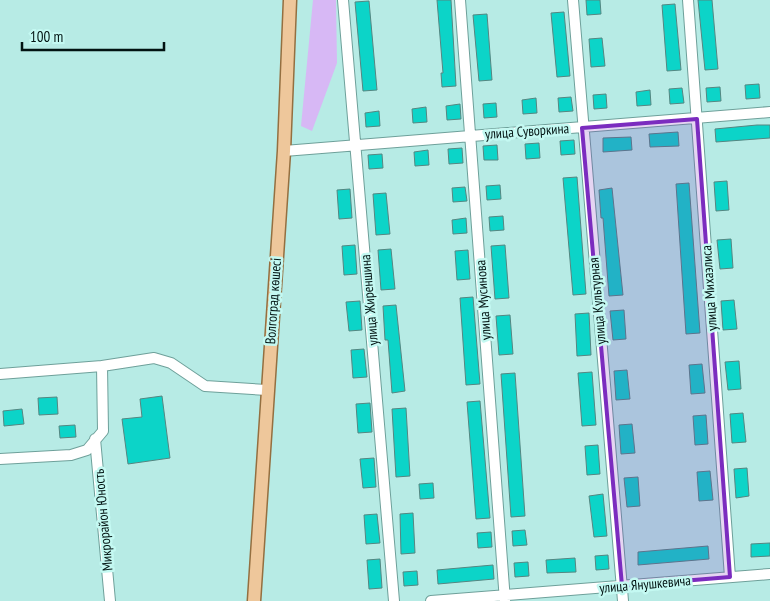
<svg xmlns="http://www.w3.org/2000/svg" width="770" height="601" font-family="'PT Sans Narrow',sans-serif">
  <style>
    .green { fill: #d7b8f5 }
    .building { fill: #0cd4c8; stroke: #558681 }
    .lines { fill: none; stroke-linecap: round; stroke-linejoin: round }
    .minor-casing { stroke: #6ea09a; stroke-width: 12 }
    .major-casing { stroke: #946f40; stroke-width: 15 }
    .minor { stroke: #fff; stroke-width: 10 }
    .major { stroke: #eec79b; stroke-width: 12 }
    .marked { fill: #7b2cbf; fill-opacity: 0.2; stroke: #7b2cbf; stroke-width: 4; stroke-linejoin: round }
    .labels { text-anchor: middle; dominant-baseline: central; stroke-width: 5; stroke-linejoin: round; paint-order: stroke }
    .street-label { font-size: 14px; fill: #021312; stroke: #c4f9f2 }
  </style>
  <rect width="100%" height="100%" fill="#b7ebe5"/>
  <path class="green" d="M313,0H336L337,63L312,131L301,126Z"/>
  <path class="building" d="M437,0H451L456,86L442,87L441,73H443Z
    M586,0H600L601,14L587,15Z
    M698,0H712L718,69L705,70Z
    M369,1L377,90L363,91L355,2Z
    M675,4L681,70L667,71L662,5Z
    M564,12L570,76L557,77L551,13Z
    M487,14L492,80L479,81L473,15Z
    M602,38L605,66L591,67L589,39Z
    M759,84L760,98L746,99L745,85Z
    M720,87L721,101L707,102L706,88Z
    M682,88L684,103L670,104L669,89Z
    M650,90L651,105L637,106L636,92Z
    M606,94L607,108L594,109L593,95Z
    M571,97L573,111L559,112L558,98Z
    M536,98L537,113L523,114L522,100Z
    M496,103L497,117L484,118L483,104Z
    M460,104L461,119L447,120L446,106Z
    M426,107L427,122L413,123L412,109Z
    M379,111L380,126L366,127L365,113Z
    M757,125H770V138L716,142L715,129Z
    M678,132L679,146L650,147L649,134Z
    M631,137L632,150L603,152V138Z
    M574,140L575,154L561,155L560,141Z
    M539,143L540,158L526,159L525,144Z
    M497,145L498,160H484L483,146Z
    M462,148L463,163L449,164L448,149Z
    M428,150L429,165L415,166L414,152Z
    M382,154L383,168L369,169L368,155Z
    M577,177L586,294L573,295L563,178Z
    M727,181L729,210L716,211L714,182Z
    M689,183L700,333L686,334L676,184Z
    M500,185L501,199L487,200L486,186Z
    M465,187L467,201L453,202L452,188Z
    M612,188L623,295L609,296L603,218H601L599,190Z
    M350,189L352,218L339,219L337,190Z
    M386,193L390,234L376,235L373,194Z
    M503,216L504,230L490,231L489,217Z
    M466,218L467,233L453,234L452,220Z
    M731,239L733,268L720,269L717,240Z
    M355,245L357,274L344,275L342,246Z
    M505,245L509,298L495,299L491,246Z
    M391,249L395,289L381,290L378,250Z
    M468,250L470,279L457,280L455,251Z
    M473,297L480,384L466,385L460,298Z
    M734,300L737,329L723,330L721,301Z
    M360,301L362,330L349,331L346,302Z
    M396,305L405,391L392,393L388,340H385L383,306Z
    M624,310L626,339L613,340L610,311Z
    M589,313L591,355L577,356L575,314Z
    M510,315L513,354L499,355L496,316Z
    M364,349L367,377L353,378L351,350Z
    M739,361L741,389L728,390L725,362Z
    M702,364L705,393L691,394L689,365Z
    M627,370L630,399L616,400L614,371Z
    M592,372L596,425L582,426L578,373Z
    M515,373L525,516L511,517L501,374Z
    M162,396L170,458L128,464L122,419L142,417L140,399Z
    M57,397L58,414L39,415L38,398Z
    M480,401L490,518L476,519L467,402Z
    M370,403L372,432L358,433L356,404Z
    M406,408L410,476L396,477L392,409Z
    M22,409L24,424L4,426L3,411Z
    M743,413L746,442L732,443L730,414Z
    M706,415L708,444L695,445L693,416Z
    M632,424L635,453L621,454L619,425Z
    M75,425L76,437L60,438L59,426Z
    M598,445L600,474L587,475L585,446Z
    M374,458L376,487L363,488L360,459Z
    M747,468L749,496L736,498L734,469Z
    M710,471L713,500L699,501L697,472Z
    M638,477L640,506L627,507L624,478Z
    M433,483L434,498L420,499L419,484Z
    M603,494L607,536L594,537L589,496Z
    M413,513L415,553L401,554L400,514Z
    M377,514L380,543L366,544L364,515Z
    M525,530L527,545L513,546L512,531Z
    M491,532L492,547L478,548L477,533Z
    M770,543V556L751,557V544Z
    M708,546L709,559L638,565V552Z
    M608,555L609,569L596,570L595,556Z
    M575,558L576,572L547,573L546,560Z
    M380,559L382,588L369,589L367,560Z
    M528,562L529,576L515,577L514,563Z
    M493,565L494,579L438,584L437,570Z
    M417,571L418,585L404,586L403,572Z"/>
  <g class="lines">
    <defs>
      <path id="minor" d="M343,0L394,601
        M460,0L505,601
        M573,0L623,601
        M688,0L730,577
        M284,151L770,112
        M0,374L102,366
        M95,439L110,601
        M0,459L71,455L87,450L103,431L102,366L154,358L171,363L205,386L267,390
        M431,601L770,574"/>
      <path id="major" d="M254,601L284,151L290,0"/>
    </defs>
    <use href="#minor" class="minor-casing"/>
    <use href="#major" class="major-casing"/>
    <use href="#minor" class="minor"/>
    <use href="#major" class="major"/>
  </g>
  <path class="marked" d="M697,119L730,577L622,586L582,128Z"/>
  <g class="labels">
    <g class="street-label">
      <text transform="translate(527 131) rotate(-4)">улица Суворкина</text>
      <text transform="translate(709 288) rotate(-94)">улица Михаэлиса</text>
      <text transform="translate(369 300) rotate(-95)">улица Жиреншина</text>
      <text transform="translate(483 300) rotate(-94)">улица Мусинова</text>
      <text transform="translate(273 301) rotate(-86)">Волгоград көшесі</text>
      <text transform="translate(597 301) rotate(-95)">улица Культурная</text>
      <text transform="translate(103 520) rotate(-95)">Микрорайон Юность</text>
      <text transform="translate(645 584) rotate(-5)">улица Янушкевича</text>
    </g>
  </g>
  <path d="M22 42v8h142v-8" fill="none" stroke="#021312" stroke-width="2.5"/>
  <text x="30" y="42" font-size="15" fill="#021312" stroke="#c4f9f2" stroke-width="4" paint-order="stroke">100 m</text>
</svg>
